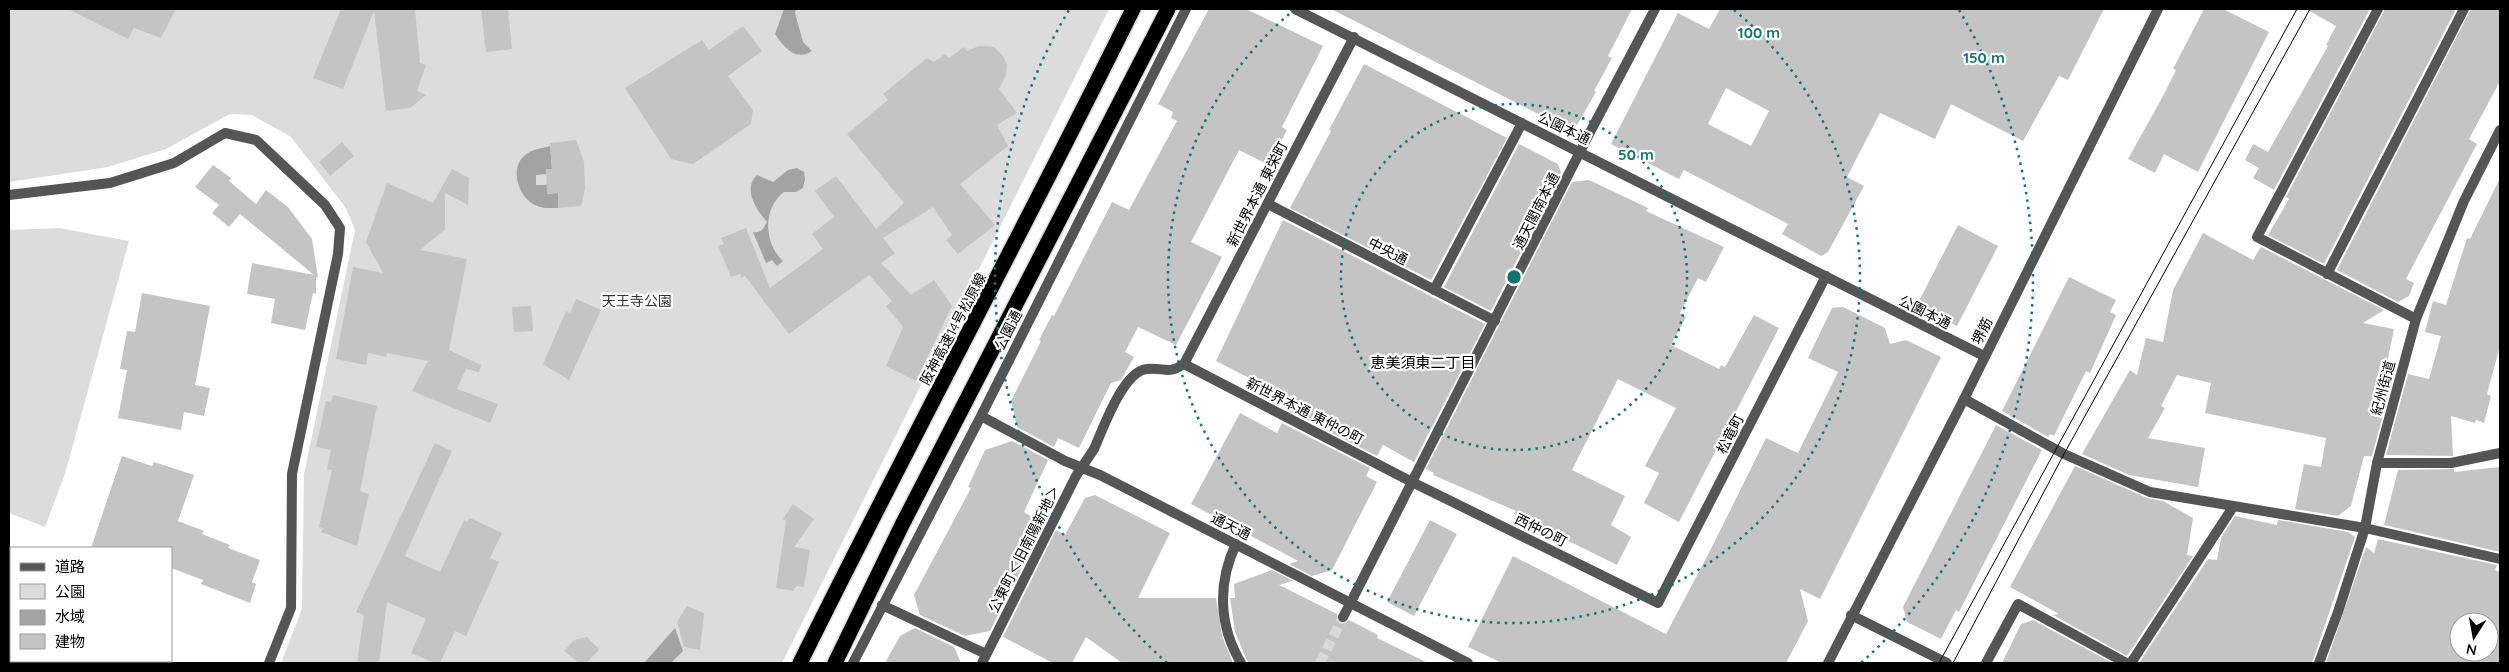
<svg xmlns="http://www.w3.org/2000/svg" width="2509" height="672" font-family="Quicksand,'Noto Sans JP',sans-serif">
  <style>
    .green { fill: #dcdcdc }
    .water { fill: #a3a3a3 }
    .building { fill: #c4c4c4; fill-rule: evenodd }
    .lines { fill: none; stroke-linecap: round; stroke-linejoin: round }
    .tertiary-tunnel { stroke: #d9d9d9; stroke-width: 10; stroke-dasharray: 10 5; stroke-linecap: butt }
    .motorway-casing { stroke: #dbdbdb; stroke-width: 18 }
    .pedestrian { stroke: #555; stroke-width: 10 }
    .minor { stroke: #555; stroke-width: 10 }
    .tertiary { stroke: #555; stroke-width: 10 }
    .motorway { stroke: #000; stroke-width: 15 }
    .tram { stroke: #000; stroke-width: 1 }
    .ring { fill: none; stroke: #0f766e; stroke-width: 2.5; stroke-dasharray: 2.5 5 }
    .labels { text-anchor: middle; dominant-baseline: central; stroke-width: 4.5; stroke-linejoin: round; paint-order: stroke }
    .street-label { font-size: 14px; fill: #000; stroke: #fff }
    .park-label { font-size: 14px; fill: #333; stroke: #fff }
    .neighbourhood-label { font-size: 15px; fill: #000; stroke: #fff }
    .centre { fill: #0f766e; stroke: #fff; stroke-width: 2.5 }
    .ring-label { font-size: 15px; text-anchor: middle; font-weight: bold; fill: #0f766e; stroke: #fff; stroke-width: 4.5; stroke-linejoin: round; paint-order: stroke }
  </style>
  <rect width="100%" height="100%" fill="#fff"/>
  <path class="green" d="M9,9H1109L782,663H281L302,609L304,474L355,230L346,208L291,137L252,115L230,114L166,149L108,167L9,182Z
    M59,228L129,241L65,474L45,527L9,513V230Z"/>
  <path class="water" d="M784,9H796L795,13L803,42L812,51C795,62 784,47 775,34Z
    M550,146L552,169H546V174L536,175V185H547V194L558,193V208C550,208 542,209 535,205C517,196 508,165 528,153C534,149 543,148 550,146Z
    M797,168L804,172L805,179L803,188L796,192H784C762,209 764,243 783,261L777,266L772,260L766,263L753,232C761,233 763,230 767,222C757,210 742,190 757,175L773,182L788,170Z
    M675,628L683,651L671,663H644Z"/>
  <path class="building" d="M68,9H176L161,38L134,28L128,39Z
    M341,9H415L420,63L426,65L417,91L426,95L410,108L386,111L374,11L343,89L313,78Z
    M481,9H508L512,49L486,52Z
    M1209,9H1246L1323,46L1282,127L1287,130L1269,165L1239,150L1191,242L1222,257L1176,345L1138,327L1125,352L1134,357L1121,380L1111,383L1079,448L1058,438L1054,447L1017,427L1011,401L1041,341L1039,340L1052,315L1054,316L1112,202L1129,210L1177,121L1171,118L1173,112L1158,104Z
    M1331,9H1632L1608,56L1612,58L1594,91L1596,92L1577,125L1573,123L1570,130Z
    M1720,9H2104L2068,80L2059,76L2023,141L1951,104L1935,139L1880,113L1847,177L1864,186L1828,252L1821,256L1782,234L1788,224L1684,170L1679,179L1611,144L1678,13L1709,29ZM1726,88L1769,111L1751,146L1708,124Z
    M2204,9H2223L2269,32L2198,172L2164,154L2155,173L2128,159L2163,96L2176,70L2173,69Z
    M2306,9H2370L2274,190L2253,178L2259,168L2245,160L2253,144L2268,152L2328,46L2326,45L2336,26Z
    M2385,9H2456L2324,264L2268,235L2289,199L2286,197Z
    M2471,9H2500V81L2469,139L2477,144L2406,279L2414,283L2409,296L2398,302L2337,270Z
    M743,26L762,51L728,76L753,110L751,124L693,164L671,159L625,88L702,40L709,50Z
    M979,46L994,47L1003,56L1007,65L1006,75L999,89L1017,113L997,125L1008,146L960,184L995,225L958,254L946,240L952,235L933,207L883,238L895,253L881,263L911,295L934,280L952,306L916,381L886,366L903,327L886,306L892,301L869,275L789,334L745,276L741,278L740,274L731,277L718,246L724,244L721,238L746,228L770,288L823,249L812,234L834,217L815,191L836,176L876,229L904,203L847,134L888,100L883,94L927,58L934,62L945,54L949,58L964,47L967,51Z
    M1364,64L1507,138L1431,280L1290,208L1331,131L1329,130Z
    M576,140L584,162L585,189L581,206L558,208V193L547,194L546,169H552L550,143Z
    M342,142L354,156L330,176L319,162Z
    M1519,144L1558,164L1561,173L1491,311L1444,287Z
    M213,165L231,178L229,181L256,204L266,190L288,207L312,239L318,278L316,277V294L313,293L305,330L271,323L275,299L247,294L252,263L314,275L240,214L229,227L212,213L219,205L195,187Z
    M452,169L469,178L468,205L445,193V229L420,250L467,259L449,350L481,365L479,372L466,369L457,389L498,404L490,423L412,391L428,361L387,353L386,357L368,353L366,365L336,359L353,267L383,273L366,242L387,183L433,203Z
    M2500,178V346L2487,394L2491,396L2484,423L2476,420L2475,423L2451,416L2453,456L2386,455L2408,374L2429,379L2441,336L2425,332L2433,301L2446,305L2467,238L2470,239Z
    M1589,180L1648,208L1646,211L1724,247L1706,282L1698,278L1680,313L1686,317L1671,345L1719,369L1721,365L1725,367L1754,315L1779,328L1679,522L1644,503L1659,473L1645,466L1676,408L1618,379L1572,470L1625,496L1611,525L1631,537L1617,565L1514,514L1516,511L1433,475L1434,473L1426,469L1572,182Z
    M1283,220L1485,324L1414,462L1383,445L1377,456L1289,411L1294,401L1216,361Z
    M1958,225L1998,246L1957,326L1917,305Z
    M2203,233L2253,260L2261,247L2384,310L2363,323L2394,329L2386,368L2395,371L2372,456H2364L2351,506L2338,516L2295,509L2304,464L2321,467L2326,438L2205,413L2211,383L2177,375L2161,406L2165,408L2148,438L2205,448L2198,487L2129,475L2082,454L2130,370L2137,375L2146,338L2163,342L2173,290Z
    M2069,277L2116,300L2110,312L2116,315L2090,373L2086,371L2054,436L2050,434L2048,437L2002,411Z
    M142,293L210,306L195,385L210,388L204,416L184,412L181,430L118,418L127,370L120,369L127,331L135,332Z
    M576,299L601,310L569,380L543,364L566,311L570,313Z
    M531,306L533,331L514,332L512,307Z
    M1843,307L1885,328L1890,344L1906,340L1941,357L1820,599L1800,589L1808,621L1786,663H1502L1468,647L1513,556L1666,634L1712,547L1766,438L1798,453L1838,372L1808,358L1832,308Z
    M333,395L377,406L360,491L369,494L357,546L321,532L323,528L319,527L332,470L327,469L331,450L316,447L326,401L331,402Z
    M1240,413L1277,433L1282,423L1370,468L1366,476L1377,482L1332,570L1312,576L1289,564L1298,561L1191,504Z
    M1996,425L2042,450L1959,612L1956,610L1941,639L1907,622L1903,607Z
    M1012,441L1048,460L1024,512L1044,524L990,631L965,636L920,615L914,595L971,488L968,487L985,450Z
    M435,443L452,451L405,556L440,572L464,520L467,521L470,518L502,533L490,558L499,562L466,636L455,631L440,663H435L411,653L426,619L387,602L379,663H357L364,615L356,612Z
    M122,456L152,466L154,462L194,475L178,521L204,531L202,534L230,545L228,548L260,560L252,582L256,584L250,603L201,584L203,580L171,568V548H91Z
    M2075,466L2147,498L2163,501L2193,518L2187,555L2193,556L2127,656L2053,615L2059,614L2010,587Z
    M2499,467L2500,552L2384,525L2398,470L2454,469V472Z
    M1095,495L1170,533L1138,598H1216L1222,636L1233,663H1122L1086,637L1072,663H1053L1003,637L1056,530L1065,535L1085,498Z
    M793,504L814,519L794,547L810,550L804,587L797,586L793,591L776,588L786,521L783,519Z
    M2235,516L2277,525L2278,520L2348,532L2355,537L2312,663H2139L2208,559L2217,560L2221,538Z
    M1430,520L1457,534L1414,616L1387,602Z
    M2378,539L2497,565L2495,570L2500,572V663H2326L2366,547L2374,553ZM2459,622H2489V652H2459Z
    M1272,570L1293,581L1279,585L1337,614L1339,623L1344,624L1349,620L1378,635L1377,638L1428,663H1248L1235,632L1230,598H1235L1234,584Z
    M687,606L704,613L700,650L684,647L677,622Z
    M2033,620L2112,663H2002L2021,624Z
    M915,628L954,647L961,663H885L900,636Z
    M587,637L599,649L587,663H579L564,651L574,640Z"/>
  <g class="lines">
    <path class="tertiary-tunnel" d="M1320,663L1343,617"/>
    <defs>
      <path id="motorway" d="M800,663C908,444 1025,228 1133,9
        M835,663L902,525L1168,9"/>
    </defs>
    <use href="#motorway" class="motorway-casing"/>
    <path class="pedestrian" d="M1295,9L1801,264
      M1268,204L1495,321
      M1434,290L1522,123
      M1184,364L1412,482L1587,138
      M1094,449C1103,429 1123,371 1147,369C1164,367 1168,375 1184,364L1354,37"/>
    <path class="minor" d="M2378,9L2257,237L2416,319
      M1587,138L1655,9
      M1801,264L1984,356
      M2327,274L2464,9
      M1964,399L2064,454L2150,492L2365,528L2500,559
      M981,416L1065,461L1100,475L1468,663
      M2377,463H2451L2500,453
      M1236,544C1217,584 1219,626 1241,663
      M1351,602L1412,482
      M882,605L986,654
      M853,663L981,416L1186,9
      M982,663L1076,476L1094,449
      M1986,663L2018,604L2126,663
      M2131,663L2233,507"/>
    <path class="tertiary" d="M9,195L110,183L174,163L225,133L256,140L325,205L340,228L338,254L292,474L291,608L269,663
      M1412,482L1658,603L1826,276
      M1851,615L1947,663
      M1343,617L1351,602
      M1828,663L1964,399L2158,9
      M2319,663L2338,612L2365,528L2377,463L2416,319L2464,201L2500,130"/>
    <use href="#motorway" class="motorway"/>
    <path class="tram" d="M1939,663L2297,9
      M1953,663L2064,454L2310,9"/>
  </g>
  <g class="ring">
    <circle cx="1514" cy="277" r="173"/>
    <path d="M1734 10A346 346 0 1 1 1294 10"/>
    <path d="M1167 663A519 519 0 0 1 1069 10M1959 10A519 519 0 0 1 1861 663"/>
  </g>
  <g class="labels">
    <g class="street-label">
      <text transform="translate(1564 128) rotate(26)">公園本通</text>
      <text transform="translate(1257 194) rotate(-63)">新世界本通 東栄町</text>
      <text transform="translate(1536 211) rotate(-63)">通天閣南本通</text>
      <text transform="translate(1388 251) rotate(27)">中央通</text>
      <text transform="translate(1925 312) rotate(27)">公園本通</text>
      <text transform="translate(953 329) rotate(-62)">阪神高速14号松原線</text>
      <text transform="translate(1008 330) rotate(-63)">公園通</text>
      <text transform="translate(1982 331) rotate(-64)">堺筋</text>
      <text transform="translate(2383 388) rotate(-75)">紀州街道</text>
      <text transform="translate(1305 411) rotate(27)">新世界本通 東仲の町</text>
      <text transform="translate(1730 434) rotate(-63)">松竜町</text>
      <text transform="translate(1231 526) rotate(27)">通天通</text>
      <text transform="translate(1541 530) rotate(26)">西仲の町</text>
      <text transform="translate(1024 549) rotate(-63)">公東町＜旧南陽新地＞</text>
    </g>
    <g class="park-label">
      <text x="637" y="301">天王寺公園</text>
    </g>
    <g class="neighbourhood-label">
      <text x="1423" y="362">恵美須東二丁目</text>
    </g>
  </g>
  <circle cx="1514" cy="277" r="8" class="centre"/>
  <g class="ring-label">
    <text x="1759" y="38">100 m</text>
    <text x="1984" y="63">150 m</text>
    <text x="1636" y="160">50 m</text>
  </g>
  <rect width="2509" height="672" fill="none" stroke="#000000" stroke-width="20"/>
  <rect x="10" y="547" width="162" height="115" fill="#ffffff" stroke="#999999"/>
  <rect x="20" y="563" width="25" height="8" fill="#555555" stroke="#999999"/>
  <text x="55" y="572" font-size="15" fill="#000000">道路</text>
  <rect x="20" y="584" width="25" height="15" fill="#dcdcdc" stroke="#999999"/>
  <text x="55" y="597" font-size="15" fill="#000000">公園</text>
  <rect x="20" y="610" width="25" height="15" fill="#a3a3a3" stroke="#999999"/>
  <text x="55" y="622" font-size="15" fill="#000000">水域</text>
  <rect x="20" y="634" width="25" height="15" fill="#c4c4c4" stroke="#999999"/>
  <text x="55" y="647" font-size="15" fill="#000000">建物</text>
  <g transform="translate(2474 637) rotate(191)"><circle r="24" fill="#ffffff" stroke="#999999"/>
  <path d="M0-4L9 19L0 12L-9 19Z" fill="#000000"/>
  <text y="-8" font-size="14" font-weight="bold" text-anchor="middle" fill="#000000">N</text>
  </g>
</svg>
